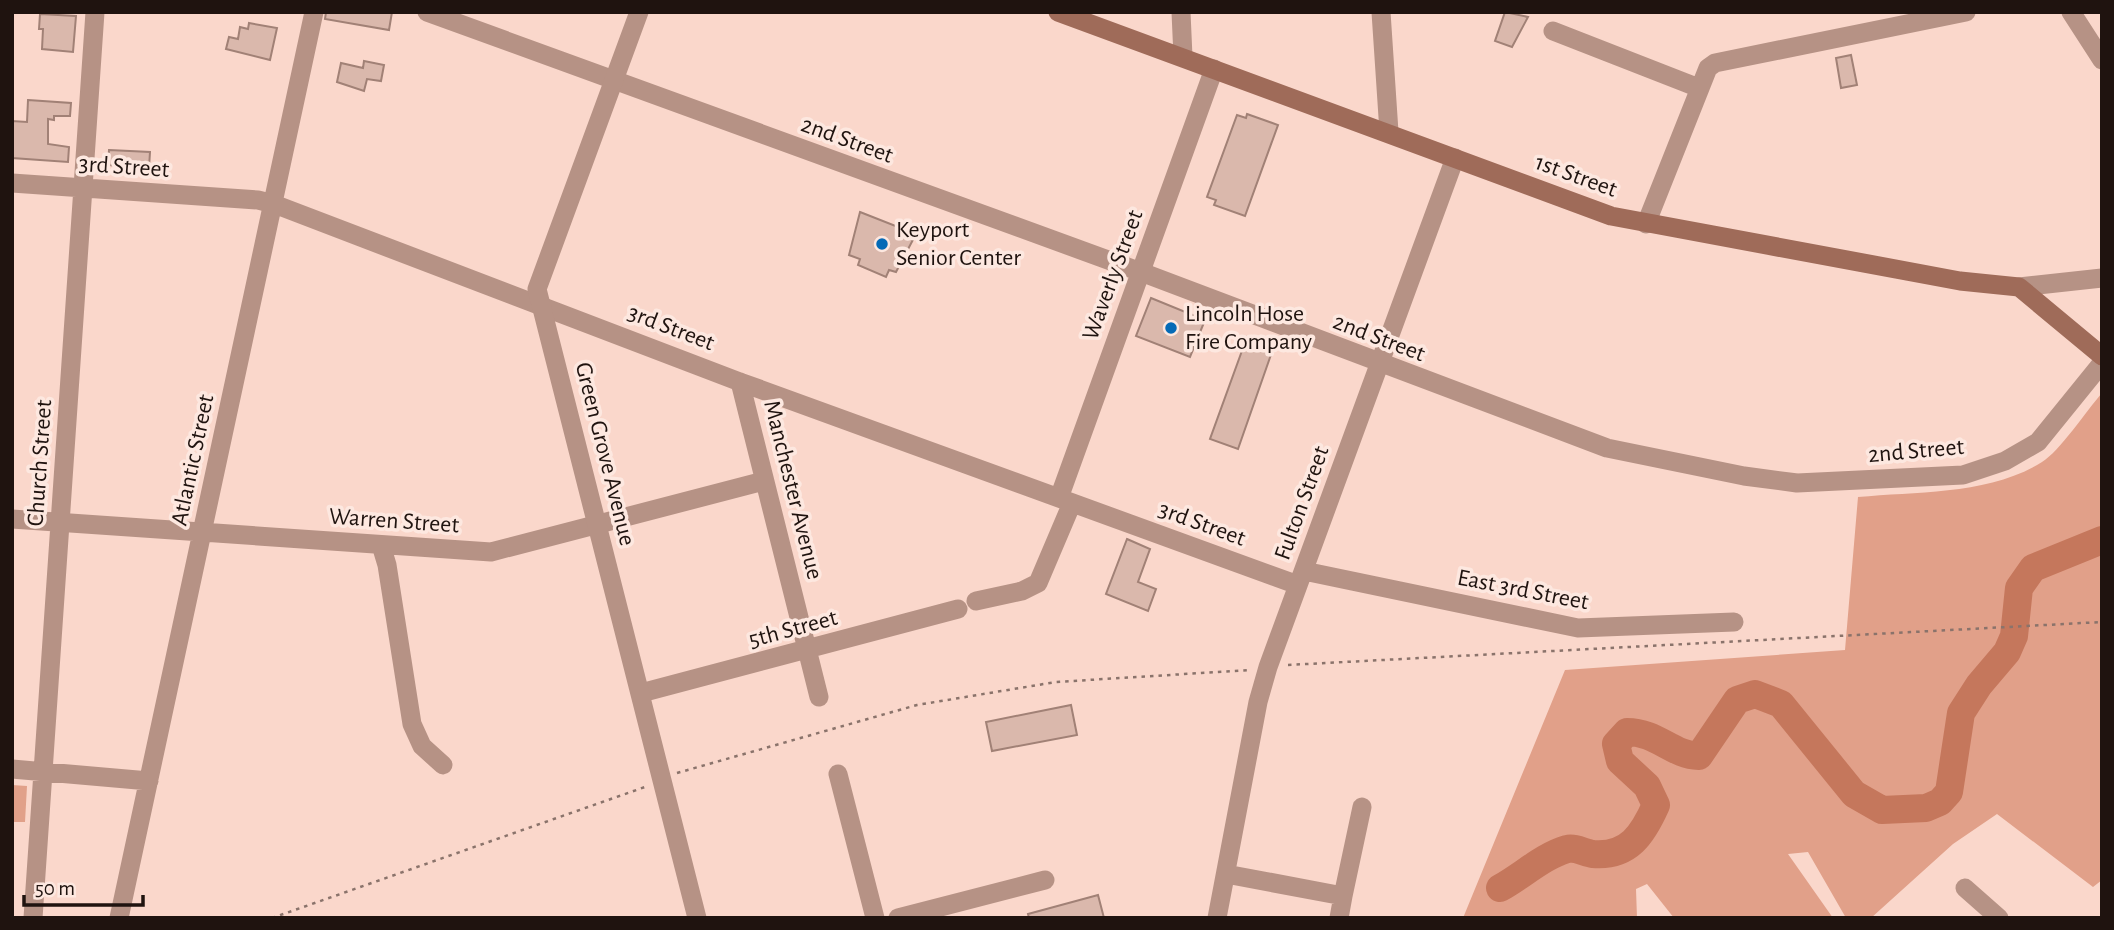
<svg xmlns="http://www.w3.org/2000/svg" width="2114" height="930" font-family="'Alegreya Sans',sans-serif">
  <style>
    .green { fill: #e1a089 }
    .lines { fill: none; stroke-linecap: round; stroke-linejoin: round }
    .river { stroke: #c5775c; stroke-width: 28 }
    .building { fill: #dab8ac; stroke: #a18176; stroke-width: 2 }
    .path { stroke: #8a736b; stroke-width: 2.5; stroke-dasharray: 3.5 5; stroke-linecap: butt }
    .minor { stroke: #b69285; stroke-width: 19 }
    .tertiary { stroke: #b69285; stroke-width: 19 }
    .secondary { stroke: #9f6b59; stroke-width: 19 }
    .poi-dot { fill: #056ab6; stroke: #fde8e0; stroke-width: 2.5 }
    .labels { text-anchor: middle; dominant-baseline: central; stroke-width: 7; stroke-linejoin: round; paint-order: stroke }
    .street-label { font-size: 24px; fill: #1f130f; stroke: #fde8e0 }
    .poi-label { font-size: 24px; fill: #1f130f; stroke: #fde8e0; text-anchor: start }
  </style>
  <rect width="100%" height="100%" fill="#fad7cb"/>
  <path class="green" d="M2102,393V880L2093,887L1997,814L1953,844L1871,918H1846L1808,852L1788,854L1833,918H1674L1647,884L1636,889L1637,918H1463L1565,670L1845,650L1858,497C1918,491 1989,495 2042,462C2059,452 2087,410 2102,393Z
    M12,785L27,786L25,822H12Z"/>
  <g class="lines">
    <path class="river" d="M1500,888C1522,876 1543,856 1567,849C1575,847 1585,853 1593,854C1629,857 1643,834 1656,805L1647,786L1620,761L1616,744L1627,732C1657,732 1672,755 1699,756L1737,700L1755,694L1781,704L1854,794L1882,810L1926,808L1940,802L1949,792L1961,713L1979,685L2007,652L2014,636L2019,588L2033,568L2102,540"/>
  </g>
  <path class="building" d="M326,12H392L389,30L325,19Z
    M1505,12L1528,17L1512,47L1495,41Z
    M40,14L76,16L73,52L42,49L43,29H39Z
    M249,23L277,28L270,60L226,49L229,37L238,39L240,27L248,29Z
    M1851,55L1857,85L1841,88L1836,58Z
    M364,61L384,65L381,81L367,79L364,91L337,82L341,63L363,68Z
    M28,100L71,103L70,116H54V120L48,119V144L69,147L68,162L12,158V121L27,122Z
    M1247,114L1278,125L1245,216L1214,205L1216,200L1207,197L1237,115L1246,118Z
    M109,150L150,152L149,168L108,165Z
    M860,212L916,234L896,272L889,270L886,277L858,265L860,259L849,255Z
    M1151,298L1205,320L1190,357L1136,336Z
    M1247,337L1274,346L1238,449L1210,439Z
    M1127,539L1150,549L1138,582L1156,589L1148,611L1106,594Z
    M1071,705L1077,735L992,751L986,722Z
    M1098,895L1104,918H1029L1028,914Z"/>
  <g class="lines">
    <path class="path" d="M1288,665L2102,622
      M677,773L917,705L1056,682L1250,670
      M272,918L645,787"/>
    <path class="minor" d="M427,12L1141,272L1607,448L1744,476L1797,483L1963,475L2005,461L2038,442L2102,363
      M1181,12L1183,57
      M1381,12L1389,132
      M2071,12L2102,60
      M1553,31L1699,88
      M12,183L258,200L274,204L740,382L1298,585
      M1646,224L1708,68L1715,63L1966,12
      M740,382L819,697
      M1059,498L1214,69
      M12,519L491,552L764,481
      M381,545L387,565L412,724L422,746L443,765
      M1304,571L1578,628L1734,622
      M976,601L1022,591L1038,583L1072,503
      M641,693L958,609
      M12,769L149,781
      M838,774L875,918
      M1226,874L1343,896L1362,807
      M1965,888L1999,918
      M33,918L95,12
      M119,918L314,12
      M898,918L1045,880
      M1217,918L1258,702L1268,667L1455,158
      M1339,918L1343,896"/>
    <path class="tertiary" d="M639,12L537,289L697,918
      M2019,287L2102,278"/>
    <path class="secondary" d="M1058,12L1611,216L1960,281L2019,287L2102,356"/>
  </g>
  <g class="poi-dot">
    <circle cx="882" cy="244" r="7"/>
    <circle cx="1171" cy="328" r="7"/>
  </g>
  <g class="labels">
    <g class="street-label">
      <text transform="translate(847 140) rotate(20)">2nd Street</text>
      <text transform="translate(124 167) rotate(4)">3rd Street</text>
      <text transform="translate(1576 176) rotate(20)">1st Street</text>
      <text transform="translate(1113 275) rotate(-70)">Waverly Street</text>
      <text transform="translate(671 328) rotate(21)">3rd Street</text>
      <text transform="translate(1379 338) rotate(21)">2nd Street</text>
      <text transform="translate(1916 451) rotate(-5)">2nd Street</text>
      <text transform="translate(605 454) rotate(76)">Green Grove Avenue</text>
      <text transform="translate(193 460) rotate(-78)">Atlantic Street</text>
      <text transform="translate(40 463) rotate(-86)">Church Street</text>
      <text transform="translate(793 490) rotate(76)">Manchester Avenue</text>
      <text transform="translate(1302 503) rotate(-70)">Fulton Street</text>
      <text transform="translate(394 521) rotate(4)">Warren Street</text>
      <text transform="translate(1202 524) rotate(20)">3rd Street</text>
      <text transform="translate(1523 590) rotate(11)">East 3rd Street</text>
      <text transform="translate(793 629) rotate(-15)">5th Street</text>
    </g>
    <g class="poi-label">
      <text x="896" y="230">Keyport<tspan x="896" dy="28">Senior Center</tspan></text>
      <text x="1185" y="314">Lincoln Hose<tspan x="1185" dy="28">Fire Company</tspan></text>
    </g>
  </g>
  <rect width="2114" height="930" fill="none" stroke="#1f130f" stroke-width="28"/>
  <path d="M24 895v10h119v-10" fill="none" stroke="#1f130f" stroke-width="3.5"/>
  <text x="35" y="895" font-size="21" fill="#1f130f" stroke="#fde8e0" stroke-width="5" paint-order="stroke">50 m</text>
</svg>
